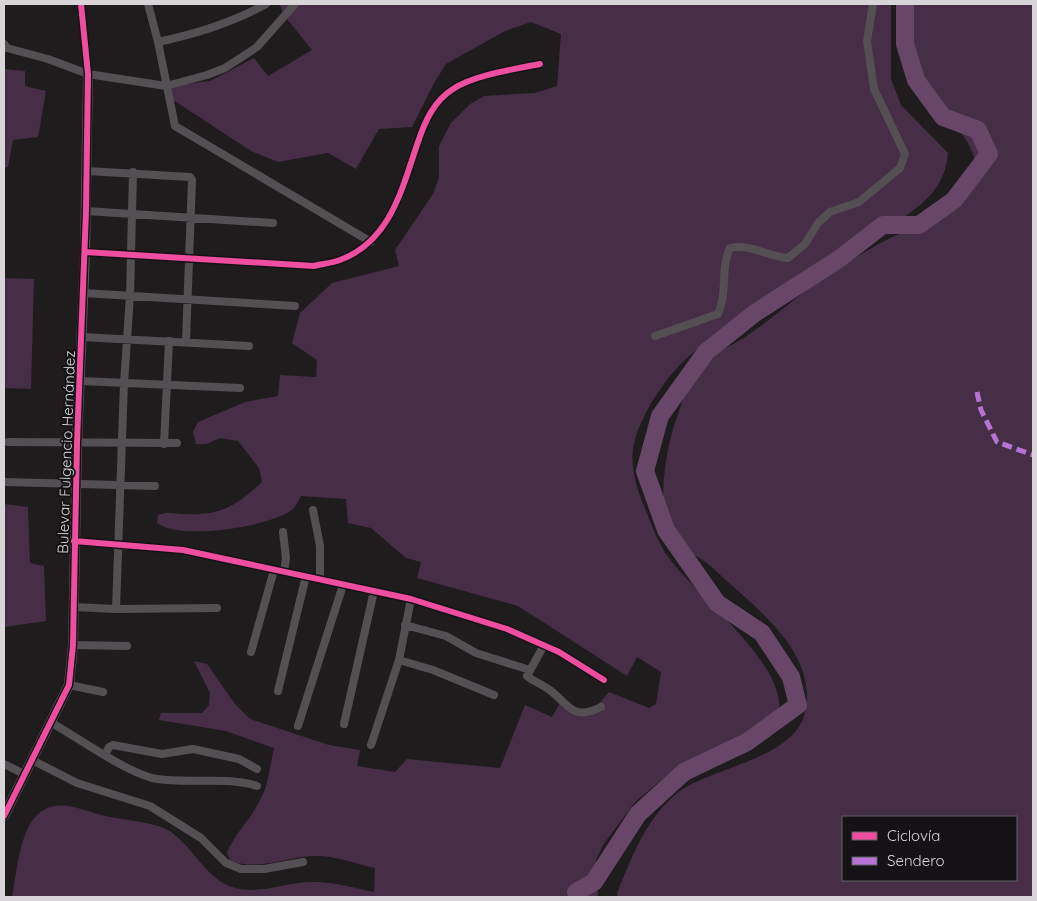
<svg xmlns="http://www.w3.org/2000/svg" width="1037" height="901" font-family="Quicksand,sans-serif">
  <style>
    .green { fill: #462e46; fill-rule: evenodd }
    .lines { fill: none; stroke-linecap: round; stroke-linejoin: round }
    .river { stroke: #674667; stroke-width: 18 }
    .street { stroke: #544f53; stroke-width: 8 }
    .secondary { stroke: #605a60; stroke-width: 10 }
    .quiet { stroke: #b673d3; stroke-width: 5; stroke-dasharray: 10 5; stroke-linecap: butt }
    .cycleway-casing { stroke: #151215; stroke-width: 9 }
    .cycleway { stroke: #ef4d9e; stroke-width: 6 }
    .labels { text-anchor: middle; dominant-baseline: central; stroke-width: 4; stroke-linejoin: round; paint-order: stroke }
    .street-label { font-size: 15px; fill: #d7d5d7; stroke: #151215 }
  </style>
  <rect width="100%" height="100%" fill="#1e1c1d"/>
  <path class="green" d="M280,4H891V79L901,105L948,153C947,167 942,181 933,192C913,217 863,241 835,257C804,275 778,297 749,316C729,329 707,340 689,356C666,377 646,407 636,436C628,460 635,484 644,506C651,523 658,544 669,558C697,596 776,656 779,703C780,707 778,713 778,718L709,757L665,777L635,802L603,845L596,860L598,897H12C19,866 19,799 68,806C81,808 93,813 105,816C120,819 156,823 168,830C191,844 207,880 232,887C260,896 286,881 314,882C334,882 355,888 374,892L375,868C356,864 333,855 314,856C285,857 260,871 230,861L227,852C236,832 252,818 261,798C269,784 270,764 274,748L226,731L159,720L161,713H202L209,705L210,693L194,661L207,664L235,704L250,719L329,745L360,750L357,766L395,772L407,759L500,768L525,705L552,717L560,703L588,716L609,692L649,708L656,704L661,672L637,657L627,676L518,606L417,578L421,562L406,558L371,528L348,523L346,499L301,496C299,500 296,506 293,509C271,527 179,541 157,523L158,515C168,511 176,514 185,514C221,516 237,505 262,482L259,468L238,441L220,438L206,444H196L193,432L198,422L245,402L278,396L280,375L316,377L317,360L292,343L300,313L332,283L399,266L395,250L433,194L439,178V146L451,123L470,104L484,96L535,93L557,86L561,34L531,22L505,31L446,64L434,83L412,127L379,129L356,169L328,153L278,162L251,151L170,98V86L210,81L254,58L268,76L312,50L283,14Z
    M913,4H1033V897H618L617,893C632,857 645,820 676,794C705,769 791,760 804,716C819,663 772,621 736,589C725,580 715,569 704,561C693,553 676,548 670,535C657,507 665,455 674,426C680,408 687,385 698,370C710,353 731,347 748,335C775,317 799,294 826,276C851,260 879,242 906,231C920,225 933,222 945,213C956,205 974,190 976,176C979,148 954,122 934,105C929,100 920,95 916,89C905,70 911,25 913,4ZM843,817H1016V880H843Z
    M4,69L25,71V86L46,91L38,137L13,140L8,167L4,168Z
    M4,278L34,279L31,389L4,388Z
    M4,504L28,507L30,563L44,566L46,621L4,627Z"/>
  <g class="lines">
    <path class="river" d="M578,897L576,892L594,882L638,814L684,772L747,742L798,705L791,677L762,633L717,603L666,530L645,471L660,416L706,352L755,313L839,259L883,225H919L954,200L989,154L978,130L943,117L916,80L905,44V4"/>
    <path class="street" d="M81,4L88,74
      M148,4L158,42L175,126L371,242
      M158,42C196,34 232,23 266,4
      M4,44L7,48L48,59L88,74L166,86L207,75L225,68L257,47L295,4
      M87,171L190,177L192,180L186,341
      M86,211L273,223
      M85,252L314,266C322,264 332,263 340,260C391,241 402,188 418,142C425,121 434,101 453,89C474,75 515,69 540,64
      M83,293L295,306
      M655,336L718,314C728,293 720,269 730,248C749,243 769,257 788,258L805,244L818,223L830,212L859,202L900,168L905,154L874,89L867,41L873,4
      M82,337L249,346
      M81,381L240,388
      M8,442L177,443
      M164,444L169,341
      M5,482L155,486
      M313,510L320,546V578
      M283,532L286,558L284,572
      M74,541L183,550L411,599L507,629L559,652L604,680
      M74,607L116,609L217,608
      M116,609L124,383L130,296L133,172
      M405,625L446,636L476,653L530,670
      M73,645L127,646
      M544,645L527,676C534,682 544,685 551,691C570,706 573,721 601,707
      M251,652L274,570
      M399,660L433,670L494,695
      M69,685L103,692
      M278,691L306,576
      M52,723C78,738 130,775 157,779C191,784 224,776 257,786
      M344,724L374,591
      M298,726L343,585
      M371,745L399,660L411,599
      M105,755L109,747L113,745L162,754L193,749L239,759L257,769
      M32,760L77,783L150,806L201,838L226,863L241,869H264L303,862
      M4,764L24,774"/>
    <path class="secondary" d="M4,816L69,685L73,645L77,443L85,252L88,74"/>
    <path class="quiet" d="M977,392L981,410L997,442L1033,455"/>
    <defs>
      <path id="cycleway" d="M85,252L314,266C322,264 332,263 340,260C391,241 402,188 418,142C425,121 434,101 453,89C474,75 515,69 540,64
        M74,541L183,550L411,599L507,629L559,652L604,680
        M4,816L69,685L73,645L77,443L86,211L88,74L81,4"/>
    </defs>
    <use href="#cycleway" class="cycleway-casing"/>
    <use href="#cycleway" class="cycleway"/>
  </g>
  <g class="labels">
    <g class="street-label">
      <text transform="translate(66 452) rotate(-88)">Bulevar Fulgencio Hernández</text>
    </g>
  </g>
  <rect width="1037" height="901" fill="none" stroke="#d7d5d7" stroke-width="10"/>
  <rect x="842" y="816" width="175" height="65" fill="#151215" stroke="#636063"/>
  <rect x="852" y="832" width="25" height="8" fill="#ef4d9e" stroke="#636063"/>
  <text x="887" y="841" font-size="15" fill="#d7d5d7">Ciclovía</text>
  <rect x="852" y="857" width="25" height="8" fill="#b673d3" stroke="#636063"/>
  <text x="887" y="866" font-size="15" fill="#d7d5d7">Sendero</text>
</svg>
